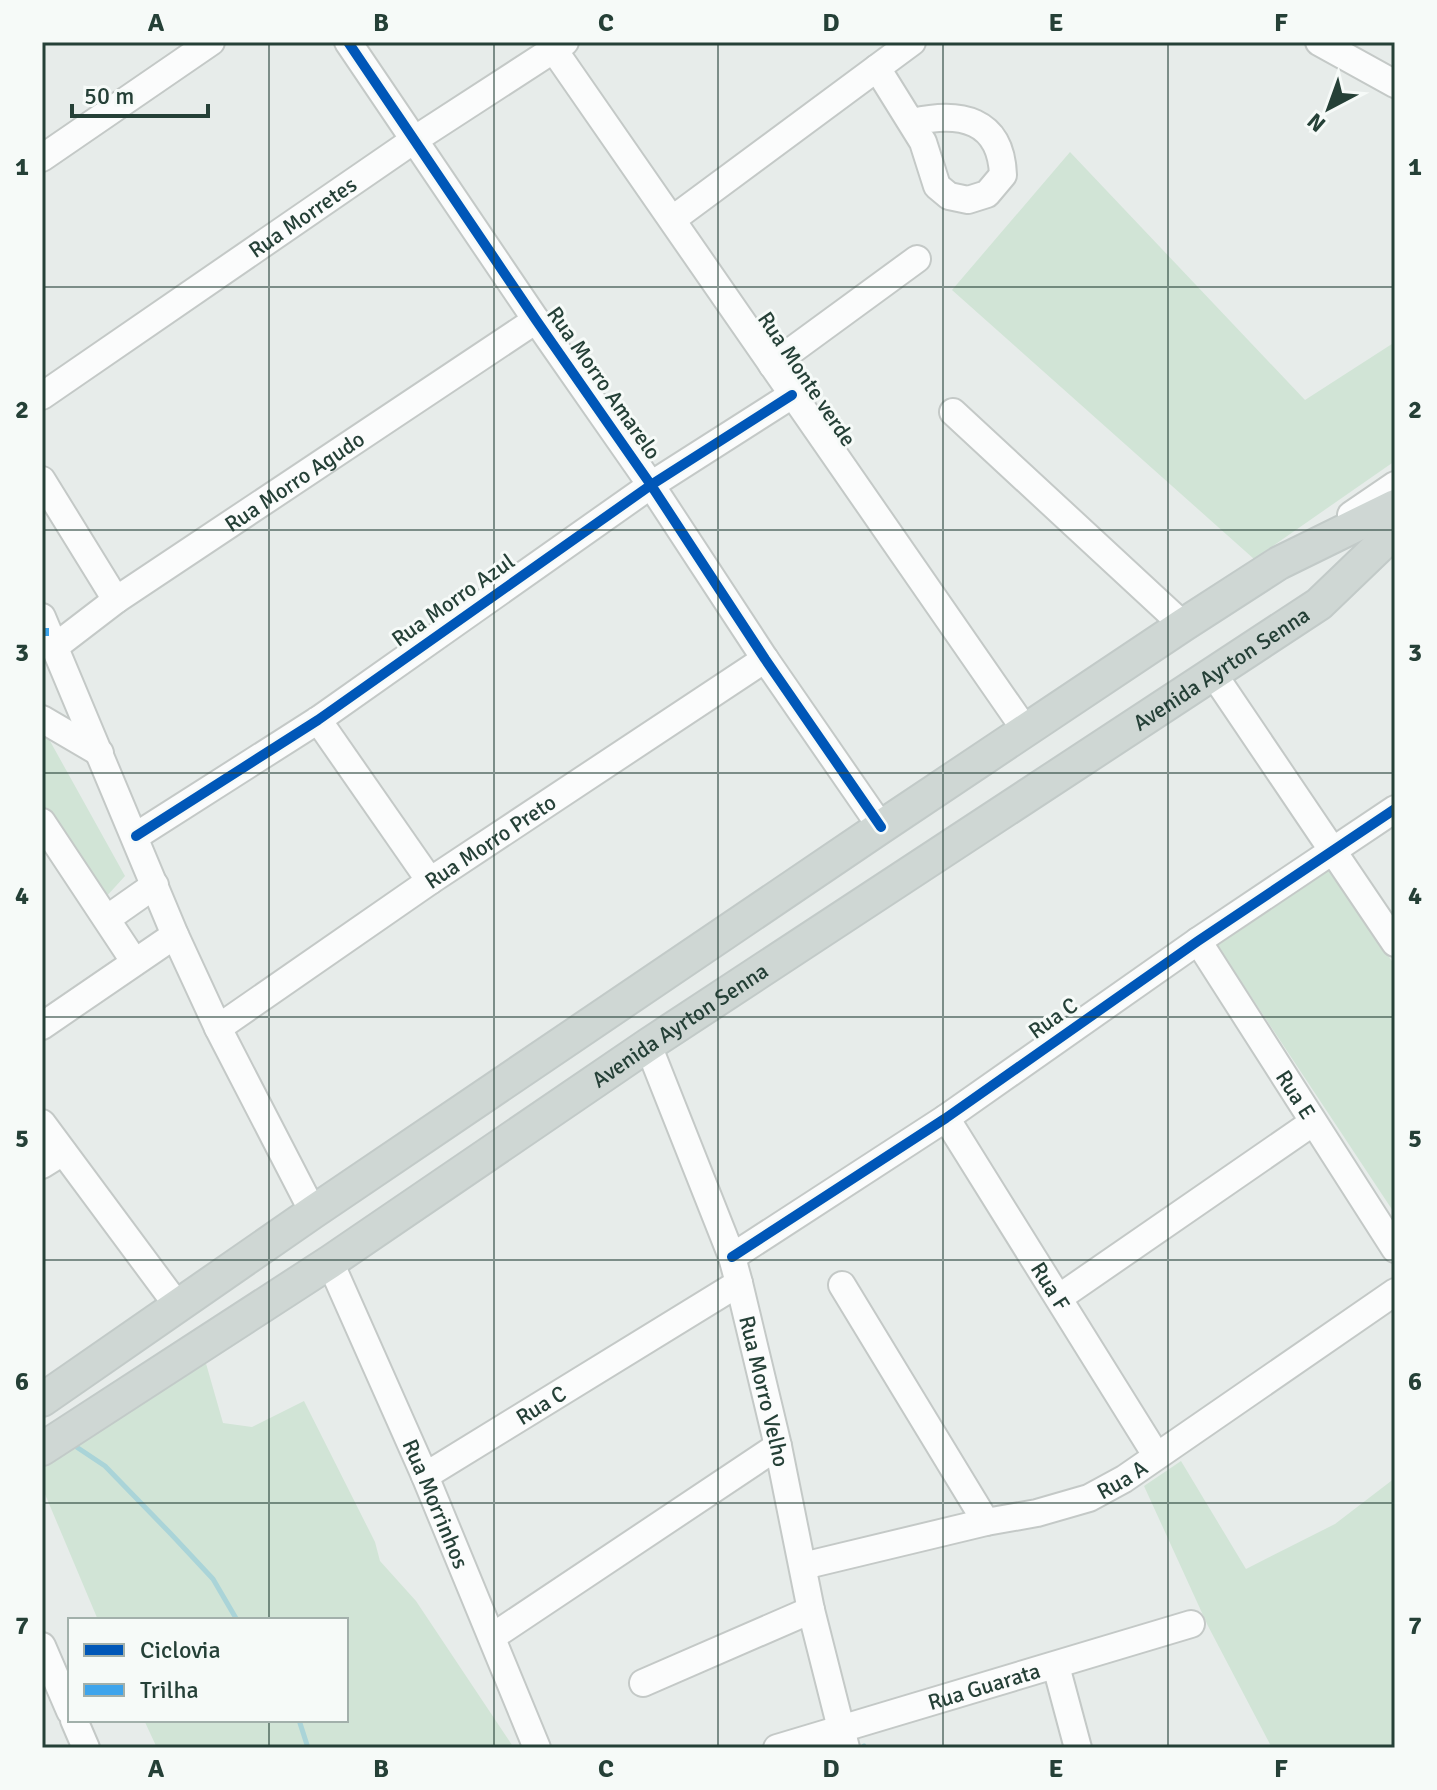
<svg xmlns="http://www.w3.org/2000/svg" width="1437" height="1790" font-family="Signika,sans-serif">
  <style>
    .green { fill: #d1e4d6 }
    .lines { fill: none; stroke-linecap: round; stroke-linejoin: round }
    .stream { stroke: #aad4d8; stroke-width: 5 }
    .minor-casing { stroke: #c4c9c7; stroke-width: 30 }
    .major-casing { stroke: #c2cac8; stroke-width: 36 }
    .minor { stroke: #fbfcfc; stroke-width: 26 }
    .major { stroke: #cfd7d4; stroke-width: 32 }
    .quiet { stroke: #3ea4ec; stroke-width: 8; stroke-dasharray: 16 8; stroke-linecap: butt }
    .cycleway-casing { stroke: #f6faf8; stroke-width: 15 }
    .cycleway { stroke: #0057b8; stroke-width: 10 }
    .grid { fill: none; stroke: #254037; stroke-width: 2; stroke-opacity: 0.55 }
    .labels { text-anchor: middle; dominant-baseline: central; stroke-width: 6; stroke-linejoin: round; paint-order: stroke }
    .street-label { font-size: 22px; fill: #254037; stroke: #f6faf8 }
    .neatline { fill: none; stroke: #254037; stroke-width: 3 }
    .grid-label { font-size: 26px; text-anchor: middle; font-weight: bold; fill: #254037 }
  </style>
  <rect width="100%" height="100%" fill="#e7ecea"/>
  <path class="green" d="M1070,152L1305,400L1395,342V461L1254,559L952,290Z
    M42,732H45L125,876L105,898L42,812Z
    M1327,862L1395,966V1214L1213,939Z
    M205,1360L223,1423L252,1427L304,1401L375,1542L380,1561L416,1601L514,1748H157L144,1720H346V1620H98L42,1487V1463Z
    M1181,1461L1246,1569L1335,1524L1395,1478V1748H1272L1208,1626L1144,1486Z"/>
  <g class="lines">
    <path class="stream" d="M75,1446L105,1466L171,1534L213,1579L237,1620
      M299,1720L308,1748
      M864,1746L865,1748"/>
    <defs>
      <g id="minor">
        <path d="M348,42L536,320L651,485L765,659L881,827"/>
        <path d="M1319,42L1395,84"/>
        <path d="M554,50L1026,731"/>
        <path d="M877,68L923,142L937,186L949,196L968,200L987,194L1003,175C1001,119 960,111 913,122"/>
        <path d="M42,158L211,42"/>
        <path d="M673,219L912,42"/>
        <path d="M772,365L917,259"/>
        <path id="s1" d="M42,396L414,140L565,42"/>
        <path d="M953,412L1183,625"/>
        <path d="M42,480L116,600"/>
        <path d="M1351,515L1395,485"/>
        <path d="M42,617L175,935L218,1028L313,1212"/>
        <path id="s2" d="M56,646L116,600L536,320"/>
        <path d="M1212,672L1395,943"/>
        <path d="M42,719L100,753"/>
        <path d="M318,720L430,881"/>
        <path d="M42,822L134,961"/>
        <path d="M136,836L318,720L651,485L792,395"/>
        <path d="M108,918L155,885"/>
        <path id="s3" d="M1198,941L1395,1249"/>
        <path d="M42,1026L175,935"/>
        <path id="s4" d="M218,1028L430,881L765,659"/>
        <path id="s5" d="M648,1045L732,1257L739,1283L778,1446L811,1610L846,1748"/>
        <path id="s6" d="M946,1118L1156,1455"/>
        <path d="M42,1123L177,1305"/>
        <path d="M42,1165L63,1152"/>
        <path d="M732,1257L946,1118L1198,941L1395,809"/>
        <path id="s7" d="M330,1262L425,1476L537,1748"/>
        <path d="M842,1285L986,1522"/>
        <path d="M1060,1297L1312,1123"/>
        <path id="s8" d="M425,1476L739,1283"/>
        <path id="s9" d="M803,1566L986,1522L1037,1513L1089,1498L1124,1479L1395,1292"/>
        <path d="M492,1637L778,1446"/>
        <path d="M42,1646L70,1711"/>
        <path d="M1056,1666L1078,1748"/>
        <path d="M643,1683L811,1610"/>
        <path d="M74,1720L86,1748"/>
        <path id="s10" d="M777,1748L1191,1624"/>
      </g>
      <g id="major">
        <path d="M42,1400L313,1212L881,827L1183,625L1279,563L1395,506"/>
        <path id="s11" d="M42,1449L330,1262L648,1045L1319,604L1395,531"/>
      </g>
    </defs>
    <use href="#minor" class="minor-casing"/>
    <use href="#major" class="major-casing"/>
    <use href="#minor" class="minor"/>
    <use href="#major" class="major"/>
    <path class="quiet" d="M42,632H49"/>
    <defs>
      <path id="cycleway" d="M348,42L536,320L651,485L765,659L881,827
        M136,836L318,720L651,485L792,395
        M732,1257L946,1118L1198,941L1395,809"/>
    </defs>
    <use href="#cycleway" class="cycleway-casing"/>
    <use href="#cycleway" class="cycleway"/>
  </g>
  <path class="grid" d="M269,42V1620M494,42V1748M718,42V1748M943,42V1748M1168,42V1748M42,287H1395M42,530H1395M42,773H1395M42,1017H1395M42,1260H1395M42,1503H1395M269,1720V1748"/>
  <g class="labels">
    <g class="street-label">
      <text stroke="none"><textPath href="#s1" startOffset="316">Rua Morretes</textPath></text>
      <text transform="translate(807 379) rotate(56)">Rua Monte verde</text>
      <text transform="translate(604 383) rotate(55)">Rua Morro Amarelo</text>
      <text stroke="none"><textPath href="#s2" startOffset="290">Rua Morro Agudo</textPath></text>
      <text transform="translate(453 600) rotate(-35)">Rua Morro Azul</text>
      <text stroke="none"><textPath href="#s11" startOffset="1414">Avenida Ayrton Senna</textPath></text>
      <text stroke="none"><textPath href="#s4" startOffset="330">Rua Morro Preto</textPath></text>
      <text transform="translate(1053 1018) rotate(-35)">Rua C</text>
      <text stroke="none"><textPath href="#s11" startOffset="766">Avenida Ayrton Senna</textPath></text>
      <text stroke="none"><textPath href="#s3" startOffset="182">Rua E</textPath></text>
      <text stroke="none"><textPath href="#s6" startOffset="198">Rua F</textPath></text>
      <text stroke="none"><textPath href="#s5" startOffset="366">Rua Morro Velho</textPath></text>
      <text stroke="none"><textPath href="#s8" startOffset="136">Rua C</textPath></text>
      <text stroke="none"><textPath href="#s9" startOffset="332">Rua A</textPath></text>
      <text stroke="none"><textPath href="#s7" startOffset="264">Rua Morrinhos</textPath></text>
      <text stroke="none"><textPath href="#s10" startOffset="216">Rua Guarata</textPath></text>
    </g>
  </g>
  <rect width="1437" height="1790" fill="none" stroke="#f6faf8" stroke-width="88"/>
  <rect x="68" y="1618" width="280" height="104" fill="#f6faf8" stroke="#a2b0ab" stroke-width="2"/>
  <rect x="84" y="1644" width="40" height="12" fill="#0057b8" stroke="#a2b0ab" stroke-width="2"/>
  <text x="140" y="1658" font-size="24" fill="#254037">Ciclovia</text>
  <rect x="84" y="1684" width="40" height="12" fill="#3ea4ec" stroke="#a2b0ab" stroke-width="2"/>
  <text x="140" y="1698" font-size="24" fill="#254037">Trilha</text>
  <g transform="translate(1329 108) rotate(221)" stroke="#f6faf8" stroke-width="6" paint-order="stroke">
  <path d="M0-6L14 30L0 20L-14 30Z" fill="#254037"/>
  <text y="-12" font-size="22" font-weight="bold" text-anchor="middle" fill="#254037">N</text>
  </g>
  <path d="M72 104v12h136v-12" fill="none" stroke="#254037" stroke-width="4"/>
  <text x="84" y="104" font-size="24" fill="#254037" stroke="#f6faf8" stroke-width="6" paint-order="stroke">50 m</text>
  <rect x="44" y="44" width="1349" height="1702" class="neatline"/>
  <g class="grid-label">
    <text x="156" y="31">A</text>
    <text x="381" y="31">B</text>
    <text x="606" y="31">C</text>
    <text x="831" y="31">D</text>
    <text x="1056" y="31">E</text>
    <text x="1281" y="31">F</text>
    <text x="22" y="175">1</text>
    <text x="1415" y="175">1</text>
    <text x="22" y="418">2</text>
    <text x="1415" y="418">2</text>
    <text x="22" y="661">3</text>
    <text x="1415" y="661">3</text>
    <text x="22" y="904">4</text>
    <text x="1415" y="904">4</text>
    <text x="22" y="1147">5</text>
    <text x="1415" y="1147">5</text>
    <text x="22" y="1390">6</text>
    <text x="1415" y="1390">6</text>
    <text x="22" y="1634">7</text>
    <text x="1415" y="1634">7</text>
    <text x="156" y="1777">A</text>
    <text x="381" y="1777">B</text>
    <text x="606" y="1777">C</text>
    <text x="831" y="1777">D</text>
    <text x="1056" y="1777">E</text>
    <text x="1281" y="1777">F</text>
  </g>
</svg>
